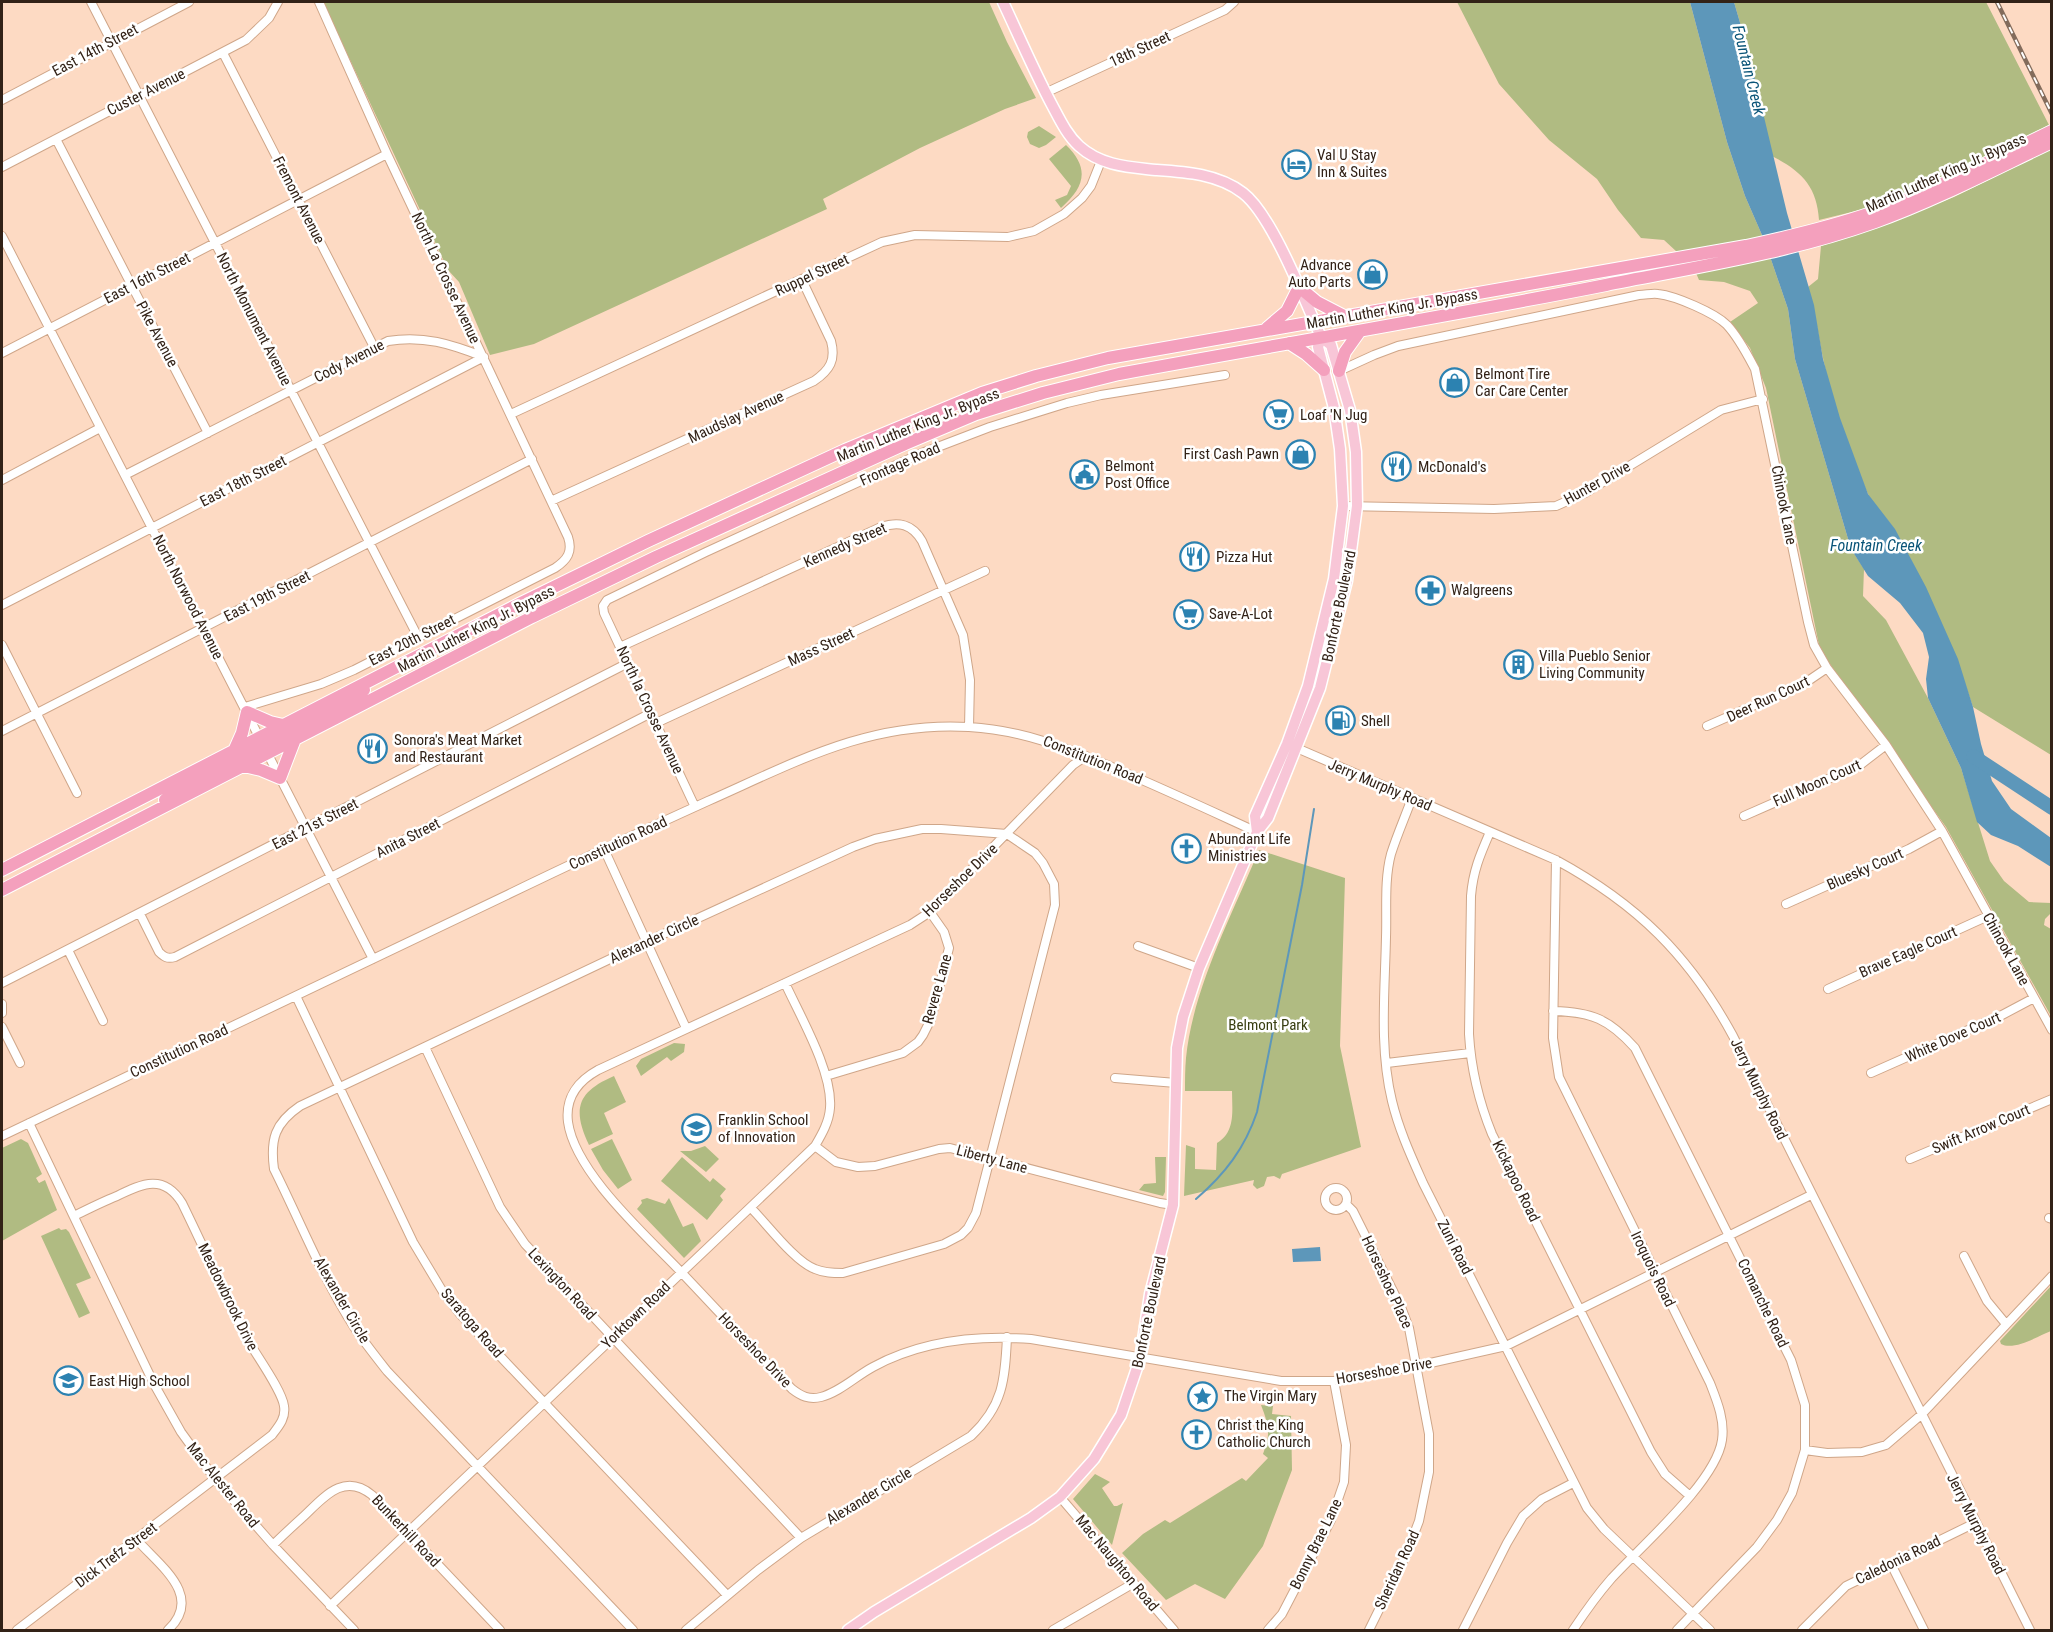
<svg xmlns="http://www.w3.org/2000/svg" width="2053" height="1632" font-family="'Roboto Condensed',sans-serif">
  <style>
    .green { fill: #b0bb82 }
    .water { fill: #5d97ba }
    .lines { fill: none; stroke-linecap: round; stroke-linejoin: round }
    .stream { stroke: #5d97ba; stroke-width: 2 }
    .river { stroke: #5d97ba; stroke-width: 14 }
    .minor-casing { stroke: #cfa689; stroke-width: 10 }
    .major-casing { stroke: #fff; stroke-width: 13 }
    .highway-casing { stroke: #fff; stroke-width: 14 }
    .minor { stroke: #fff; stroke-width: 8 }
    .major { stroke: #f8c6d7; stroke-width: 10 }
    .highway { stroke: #f4a0bd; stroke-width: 12 }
    .rail-casing { stroke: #836c5c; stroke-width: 4.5 }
    .rail { stroke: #fff; stroke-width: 2; stroke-dasharray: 7; stroke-linecap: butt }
    .labels { text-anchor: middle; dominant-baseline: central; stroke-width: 5; stroke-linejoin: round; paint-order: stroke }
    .street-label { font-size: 15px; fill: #322217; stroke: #fff }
    .poi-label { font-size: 15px; fill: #322217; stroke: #fff; text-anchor: start }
    .park-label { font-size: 15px; fill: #383e11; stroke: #fff }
    .water-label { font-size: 16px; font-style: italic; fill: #0a5478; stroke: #fff }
  </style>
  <rect width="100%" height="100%" fill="#fddac3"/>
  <path class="green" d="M323,2H989L1007,42L1036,98L1005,109L920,148L823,199L827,209L534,344L490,355L459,282L448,270Z
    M1457,2H1690L1727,142L1745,196L1765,242L1788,309L1795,359L1851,549L1864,569L1863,596L1886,620L1928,698L1961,768L1990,861L2004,881L2029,902L2051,903V913L2045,919L2044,925L2051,929V1016L1946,827L1820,650L1766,388L1750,348L1730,322L1758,303L1750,291L1724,282L1699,280L1696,273L1751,261L1744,240L1677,252L1664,240L1641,238L1618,210L1597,179L1549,140L1499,84Z
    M1734,2H1986L2049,125L1940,179L1868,208L1819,220C1817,186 1801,171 1772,156L1748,50Z
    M1039,126L1056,137L1046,145L1039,148L1030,144L1027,137L1028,132Z
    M1066,145C1090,168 1085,187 1061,208L1055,200L1067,195L1071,186L1049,159Z
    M2051,149V755L1973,707C1953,646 1927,588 1896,532C1888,518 1874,507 1867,492C1849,450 1832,403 1823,358C1818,334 1815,310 1808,287L1818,279L1821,246L1876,227L1954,197Z
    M1259,850L1345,878L1340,1046L1361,1147L1282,1174L1280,1179L1274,1176L1267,1177L1264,1186L1257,1189L1253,1185L1254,1180L1184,1196L1186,1145L1195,1148V1169L1216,1170L1217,1143C1236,1132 1232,1110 1232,1091H1185C1185,1080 1185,1069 1186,1058C1193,988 1232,915 1259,850Z
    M674,1043L685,1044L684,1052L671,1061L667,1057L641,1076L636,1066L641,1059Z
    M614,1076L626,1102L604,1113L613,1134L589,1145C572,1109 577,1092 614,1076Z
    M21,1139L28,1143L42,1174L36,1178L39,1183L45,1180L57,1210L2,1241V1148Z
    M612,1139L632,1180L618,1189L603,1170L591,1149Z
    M705,1146L719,1159L706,1172L680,1151H691Z
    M682,1157L710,1182L713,1178L726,1189L720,1196L723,1200L707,1220L661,1181Z
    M1155,1157H1166L1165,1192L1163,1196L1139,1190L1144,1184L1156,1183Z
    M647,1198L665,1204L669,1198L683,1227L693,1223L701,1241L684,1258L637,1209L642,1203L641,1200Z
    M59,1228L61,1230L66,1229L69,1232L91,1278L76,1284L90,1313L79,1318L41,1236Z
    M2051,1286V1331C2038,1336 2014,1351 2001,1344L2000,1341Z
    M1261,1405L1273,1406L1272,1414L1291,1416L1292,1470L1263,1546L1225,1599L1195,1584L1166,1600L1122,1553L1143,1534L1165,1520L1170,1523L1242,1478L1246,1481L1268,1458L1263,1454C1271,1433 1269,1426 1261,1405Z
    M1095,1474L1110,1482L1102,1488L1114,1506H1117L1123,1503L1112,1545L1073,1499Z"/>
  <path class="water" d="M1690,2H1734L1748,50L1787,213L1814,305L1823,359L1840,418L1868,494L1895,529L1926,587L1958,659L1973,707L1981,744L1992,781L2011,809L2051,838V867L2018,846L1991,835L1977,822L1961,768L1928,698L1926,679L1929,657L1923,633L1900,603L1868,576L1851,549L1795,359L1788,309L1765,242L1745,196L1727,142Z
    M1320,1247L1321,1261L1293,1262L1292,1249Z"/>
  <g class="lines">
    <path class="stream" d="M1196,1199C1225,1174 1245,1148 1257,1112L1302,885L1314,809"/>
    <path class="river" d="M1973,756L2052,808"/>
    <defs>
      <path id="minor" d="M91,2L418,637
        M223,53L374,347
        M1045,93L1225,10L1234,2
        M2,100L189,2
        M56,139L208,433
        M2,167L246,40L269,18L278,2
        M2,236L373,959
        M2,353L387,154
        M1339,371L1374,355L1398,346L1639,295C1646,295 1652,293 1658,294C1676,296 1715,313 1727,325C1739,338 1747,354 1755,369L1808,622L1814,645L1827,668L1886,745L1942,831L2052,1030
        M511,414L882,242L915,235L1008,237L1034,231L1064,214L1082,198L1091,186L1101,161
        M125,475L388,341C423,335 451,344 484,357
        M2,480L100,428
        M551,501L814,381C830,370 836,360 831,341L802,280
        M1343,506L1494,509L1556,506L1585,493L1721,410L1763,399
        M2,605L484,357
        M2,645L77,793
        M620,647L881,527C899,521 912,524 922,541L963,635L970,680L969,727
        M245,707L321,684L354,670L555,568C567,560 573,552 568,537L387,154L319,2
        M656,723L985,571
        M1707,726L1805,683L1827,668
        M2,731L532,459
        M1292,746L1556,860C1637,904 1689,955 1733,1036L2030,1630
        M1086,756L1073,765L930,912L910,925L598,1070C578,1081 565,1098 568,1122C575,1173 647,1236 682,1273C719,1312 755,1351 792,1389C801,1396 809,1400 821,1397C840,1392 856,1376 873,1367C921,1341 977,1335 1031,1339L1281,1381H1334L1417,1366L1506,1346L1811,1195
        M1412,798C1405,817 1397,835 1391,854C1384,880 1387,910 1386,937C1385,991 1379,1048 1392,1101C1399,1130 1411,1156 1423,1183L1587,1508L1604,1529L1710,1630
        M695,807L604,613L603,606L607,600L706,552L922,453L990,427L1067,403L1101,395L1225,375
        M1744,816L1860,765L1886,745
        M1490,832C1480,855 1473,871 1471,896L1469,1034C1471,1069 1479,1102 1492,1134L1651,1452L1665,1474L1690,1496
        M604,849L686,1028
        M1556,860L1553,1038L1559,1077L1710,1383C1717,1401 1725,1420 1722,1440C1716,1482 1641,1546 1611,1579C1597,1595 1585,1612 1573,1630
        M1786,904L1909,849L1942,831
        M140,914L159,952C164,957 167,959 175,957L651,713
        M1138,946L1199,968
        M68,950L103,1021
        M2,983L628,663
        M1828,989L1988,916
        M296,996L413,1242L443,1292L460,1314L727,1595
        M2,1004V1013
        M1553,1011C1592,1012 1609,1019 1635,1048L1791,1360L1805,1405V1450L1792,1493L1777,1520L1757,1547L1677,1630
        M2,1027L20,1063
        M425,1047L500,1207L525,1244L801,1538
        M1387,1063L1470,1053
        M1871,1073L2002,1015L2034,998
        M826,1076L903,1053L918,1042L923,1035L931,1019L949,948L944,932L930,912
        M1115,1078L1176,1083
        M29,1123L154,1384L181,1432L215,1479L273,1545L354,1630
        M2,1136C171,1055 340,974 509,894C575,862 642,831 708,801C796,762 869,721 969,727C1023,730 1070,749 1119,770C1166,790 1211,811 1257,832
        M815,1146L836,1162L858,1167L875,1166L939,1149L950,1148L1160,1203L1173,1205
        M1910,1159L2052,1099
        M1325 1199a11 11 0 1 1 22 0a11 11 0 1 1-22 0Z
        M1346,1204L1353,1211L1401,1307L1409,1328L1429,1434V1472L1419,1521L1406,1555L1369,1630
        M2049,1218L2052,1219
        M1964,1256L1987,1301L2006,1324
        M1805,1450L1827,1453L1862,1452L1886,1445L1921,1415L2052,1276
        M1060,1497L1174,1630
        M137,1540C160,1566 204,1596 168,1630
        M273,1545C283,1535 293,1526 304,1516C324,1497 344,1472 372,1495L500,1630
        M1891,1564L1924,1630
        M330,1606L815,1146C822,1134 829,1122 830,1108C833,1072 800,1016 785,983
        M17,1630L272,1435C279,1426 286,1418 284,1406C282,1390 256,1355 246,1337C224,1293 204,1248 182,1203C164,1174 143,1183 117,1196C102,1202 88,1209 74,1216
        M633,1630L387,1371C376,1357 364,1342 354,1327C322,1277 300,1221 274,1169C270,1139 275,1123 300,1106L646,942L853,847L875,839L922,829H941L1007,834L1035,853L1043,863L1054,884L1055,905L976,1213L968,1228L961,1235L944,1244L843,1273C833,1273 824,1273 815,1269C795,1262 767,1224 751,1208
        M686,1630L758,1570L801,1538L971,1436C1003,1406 1005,1380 1007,1337
        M1053,1630L1134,1583
        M1268,1630L1282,1614L1331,1520L1344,1482L1346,1445L1334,1381
        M1463,1630L1507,1543L1523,1516L1542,1499L1573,1483
        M1802,1630L1846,1586L1975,1523"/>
      <path id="major" d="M1257,832L1255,816L1287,744L1308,686L1334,579L1343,506L1340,449L1334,408L1318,347L1321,337
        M848,1630L874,1612L1031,1518L1060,1497L1094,1459L1121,1415L1140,1359L1150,1294L1173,1205L1177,1048L1183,1017L1199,968L1257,832L1268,818L1320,688L1347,581L1357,506L1356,452L1350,410L1331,345L1321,337C1305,301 1272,215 1243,193C1218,174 1186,172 1156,170C1129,167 1101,166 1079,146C1067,135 1060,120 1052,105C1034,71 1019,36 1003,2"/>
      <path id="highway" d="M1267,328L1287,311L1299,287L1317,302L1344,316
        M1289,343L1306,354L1324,370
        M1339,371L1345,352L1360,331
        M234,751L242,733L247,712L270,722L283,725
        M244,766L261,770L280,778L295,739
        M165,800L180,788L348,702L364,690
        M2,870L519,604L648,541L845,450L982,393L1036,376L1108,358L1746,246C1788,237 1830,227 1871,213C1933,191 1992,160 2052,131
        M2,890L532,617L656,557L905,444L976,414L1043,393L1119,374C1281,344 1444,317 1606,285C1696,267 1788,253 1875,222C1936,200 1993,170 2052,142"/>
    </defs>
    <use href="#minor" class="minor-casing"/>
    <use href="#major" class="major-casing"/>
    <use href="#highway" class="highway-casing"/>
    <use href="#minor" class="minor"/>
    <use href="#major" class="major"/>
    <use href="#highway" class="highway"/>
    <defs>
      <path id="rail" d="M1997,2L2052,114"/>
    </defs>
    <use href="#rail" class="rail-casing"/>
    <use href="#rail" class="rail"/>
  </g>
  <defs>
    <symbol id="hotel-ring" viewBox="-11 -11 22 22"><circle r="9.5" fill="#fff" stroke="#2c82b1" stroke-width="1.5"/><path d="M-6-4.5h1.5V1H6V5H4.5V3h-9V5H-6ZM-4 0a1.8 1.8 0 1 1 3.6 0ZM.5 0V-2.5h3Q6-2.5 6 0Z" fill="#2c82b1"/></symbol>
    <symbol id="shop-ring" viewBox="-11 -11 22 22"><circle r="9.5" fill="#fff" stroke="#2c82b1" stroke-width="1.5"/><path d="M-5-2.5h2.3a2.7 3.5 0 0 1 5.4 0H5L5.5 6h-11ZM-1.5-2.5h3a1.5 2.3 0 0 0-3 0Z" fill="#2c82b1"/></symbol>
    <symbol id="supermarket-ring" viewBox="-11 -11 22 22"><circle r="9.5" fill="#fff" stroke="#2c82b1" stroke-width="1.5"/><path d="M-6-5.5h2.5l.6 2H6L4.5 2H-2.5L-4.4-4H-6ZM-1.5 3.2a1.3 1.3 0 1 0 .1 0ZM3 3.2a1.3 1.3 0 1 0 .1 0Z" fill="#2c82b1"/></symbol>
    <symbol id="restaurant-ring" viewBox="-11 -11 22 22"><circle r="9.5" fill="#fff" stroke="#2c82b1" stroke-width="1.5"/><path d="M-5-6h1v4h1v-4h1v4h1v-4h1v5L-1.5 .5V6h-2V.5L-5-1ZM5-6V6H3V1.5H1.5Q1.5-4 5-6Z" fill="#2c82b1"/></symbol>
    <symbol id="civic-ring" viewBox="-11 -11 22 22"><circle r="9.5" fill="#fff" stroke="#2c82b1" stroke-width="1.5"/><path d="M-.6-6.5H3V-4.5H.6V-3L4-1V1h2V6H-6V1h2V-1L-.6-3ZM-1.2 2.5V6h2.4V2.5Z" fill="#2c82b1"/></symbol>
    <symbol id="pharmacy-ring" viewBox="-11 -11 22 22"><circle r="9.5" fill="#fff" stroke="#2c82b1" stroke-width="1.5"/><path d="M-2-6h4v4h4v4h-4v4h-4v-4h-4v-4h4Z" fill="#2c82b1"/></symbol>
    <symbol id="building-ring" viewBox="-11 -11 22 22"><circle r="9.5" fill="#fff" stroke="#2c82b1" stroke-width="1.5"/><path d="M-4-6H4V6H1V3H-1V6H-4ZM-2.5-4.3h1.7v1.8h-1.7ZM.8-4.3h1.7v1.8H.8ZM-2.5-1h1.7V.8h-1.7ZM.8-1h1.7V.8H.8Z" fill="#2c82b1"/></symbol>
    <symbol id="fuel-ring" viewBox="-11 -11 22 22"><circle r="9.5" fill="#fff" stroke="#2c82b1" stroke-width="1.5"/><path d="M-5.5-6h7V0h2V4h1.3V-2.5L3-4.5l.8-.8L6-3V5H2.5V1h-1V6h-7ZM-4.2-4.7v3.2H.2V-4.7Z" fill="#2c82b1"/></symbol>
    <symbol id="church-ring" viewBox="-11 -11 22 22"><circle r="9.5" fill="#fff" stroke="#2c82b1" stroke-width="1.5"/><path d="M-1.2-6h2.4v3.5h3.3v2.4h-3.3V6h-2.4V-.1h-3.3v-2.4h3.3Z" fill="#2c82b1"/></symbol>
    <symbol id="school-ring" viewBox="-11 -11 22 22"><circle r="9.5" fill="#fff" stroke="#2c82b1" stroke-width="1.5"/><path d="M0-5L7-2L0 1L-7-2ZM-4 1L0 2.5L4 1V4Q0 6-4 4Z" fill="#2c82b1"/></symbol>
    <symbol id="sight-ring" viewBox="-11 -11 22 22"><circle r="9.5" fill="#fff" stroke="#2c82b1" stroke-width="1.5"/><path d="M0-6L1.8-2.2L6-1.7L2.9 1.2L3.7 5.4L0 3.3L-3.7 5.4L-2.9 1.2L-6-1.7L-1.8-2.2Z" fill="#2c82b1"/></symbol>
  </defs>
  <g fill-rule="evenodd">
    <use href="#hotel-ring" x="1280" y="148" width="33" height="33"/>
    <use href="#shop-ring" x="1356" y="258" width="33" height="33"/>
    <use href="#shop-ring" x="1438" y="366" width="33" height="33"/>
    <use href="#supermarket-ring" x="1262" y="398" width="33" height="33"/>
    <use href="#shop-ring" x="1284" y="438" width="33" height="33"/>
    <use href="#restaurant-ring" x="1380" y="450" width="33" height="33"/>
    <use href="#civic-ring" x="1068" y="458" width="33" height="33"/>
    <use href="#restaurant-ring" x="1178" y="540" width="33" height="33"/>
    <use href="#pharmacy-ring" x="1414" y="574" width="33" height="33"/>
    <use href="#supermarket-ring" x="1172" y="598" width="33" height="33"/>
    <use href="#building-ring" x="1502" y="648" width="33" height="33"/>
    <use href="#fuel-ring" x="1324" y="704" width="33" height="33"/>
    <use href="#restaurant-ring" x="356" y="732" width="33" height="33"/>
    <use href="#church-ring" x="1170" y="832" width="33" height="33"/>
    <use href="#school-ring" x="680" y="1112" width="33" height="33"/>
    <use href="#school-ring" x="52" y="1364" width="33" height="33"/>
    <use href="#sight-ring" x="1186" y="1380" width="33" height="33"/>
    <use href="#church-ring" x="1180" y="1418" width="33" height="33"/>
  </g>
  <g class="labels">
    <g class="street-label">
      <text transform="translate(1140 49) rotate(-25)">18th Street</text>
      <text transform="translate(95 50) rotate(-28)">East 14th Street</text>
      <text transform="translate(146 92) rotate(-27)">Custer Avenue</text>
      <text transform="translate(1946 173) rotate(-24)">Martin Luther King Jr. Bypass</text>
      <text transform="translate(299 200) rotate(63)">Fremont Avenue</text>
      <text transform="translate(812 275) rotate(-25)">Ruppel Street</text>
      <text transform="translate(147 278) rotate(-27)">East 16th Street</text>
      <text transform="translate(446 278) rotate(65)">North La Crosse Avenue</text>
      <text transform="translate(1392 309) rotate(-10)">Martin Luther King Jr. Bypass</text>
      <text transform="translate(254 319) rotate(63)">North Monument Avenue</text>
      <text transform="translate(157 334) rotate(62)">Pike Avenue</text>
      <text transform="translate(349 361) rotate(-27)">Cody Avenue</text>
      <text transform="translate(736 417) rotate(-25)">Maudslay Avenue</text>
      <text transform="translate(918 425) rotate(-22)">Martin Luther King Jr. Bypass</text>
      <text transform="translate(900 464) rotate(-24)">Frontage Road</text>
      <text transform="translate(243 481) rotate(-27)">East 18th Street</text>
      <text transform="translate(1597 483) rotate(-29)">Hunter Drive</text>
      <text transform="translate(1784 505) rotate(79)">Chinook Lane</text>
      <text transform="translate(845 545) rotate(-24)">Kennedy Street</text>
      <text transform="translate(267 596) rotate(-27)">East 19th Street</text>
      <text transform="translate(188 597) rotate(63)">North Norwood Avenue</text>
      <text transform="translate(1339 606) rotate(-78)">Bonforte Boulevard</text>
      <text transform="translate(476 629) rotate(-27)">Martin Luther King Jr. Bypass</text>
      <text transform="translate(412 640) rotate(-27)">East 20th Street</text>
      <text transform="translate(821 647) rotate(-25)">Mass Street</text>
      <text transform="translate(1768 699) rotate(-25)">Deer Run Court</text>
      <text transform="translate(650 710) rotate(65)">North la Crosse Avenue</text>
      <text transform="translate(1093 760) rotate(22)">Constitution Road</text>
      <text transform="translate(1817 783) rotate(-24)">Full Moon Court</text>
      <text transform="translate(1380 785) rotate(23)">Jerry Murphy Road</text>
      <text transform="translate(315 824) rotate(-27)">East 21st Street</text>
      <text transform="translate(408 838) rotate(-27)">Anita Street</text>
      <text transform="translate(618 843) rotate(-25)">Constitution Road</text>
      <text transform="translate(1865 869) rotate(-24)">Bluesky Court</text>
      <text transform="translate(960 880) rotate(-44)">Horseshoe Drive</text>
      <text transform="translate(654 939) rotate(-25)">Alexander Circle</text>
      <text transform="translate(2006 949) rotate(61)">Chinook Lane</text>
      <text transform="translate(1908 952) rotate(-24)">Brave Eagle Court</text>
      <text transform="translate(937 989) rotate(-74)">Revere Lane</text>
      <text transform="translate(1953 1037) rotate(-24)">White Dove Court</text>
      <text transform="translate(179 1051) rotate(-25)">Constitution Road</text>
      <text transform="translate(1759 1089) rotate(64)">Jerry Murphy Road</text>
      <text transform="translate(1981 1129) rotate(-23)">Swift Arrow Court</text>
      <text transform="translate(992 1159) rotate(15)">Liberty Lane</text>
      <text transform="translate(1516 1181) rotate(64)">Kickapoo Road</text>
      <text transform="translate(1455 1247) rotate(63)">Zuni Road</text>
      <text transform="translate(1653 1269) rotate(64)">Iroquois Road</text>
      <text transform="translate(1387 1282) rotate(65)">Horseshoe Place</text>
      <text transform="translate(562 1284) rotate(47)">Lexington Road</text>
      <text transform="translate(228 1297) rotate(64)">Meadowbrook Drive</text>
      <text transform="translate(342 1300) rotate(60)">Alexander Circle</text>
      <text transform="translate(1763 1303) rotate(64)">Comanche Road</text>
      <text transform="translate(1149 1312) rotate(-78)">Bonforte Boulevard</text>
      <text transform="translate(636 1315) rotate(-44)">Yorktown Road</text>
      <text transform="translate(472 1323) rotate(49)">Saratoga Road</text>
      <text transform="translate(755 1350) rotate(46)">Horseshoe Drive</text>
      <text transform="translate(1384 1371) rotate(-10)">Horseshoe Drive</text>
      <text transform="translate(223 1485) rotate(51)">Mac Alester Road</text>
      <text transform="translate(869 1496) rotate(-31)">Alexander Circle</text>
      <text transform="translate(1976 1524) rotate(63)">Jerry Murphy Road</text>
      <text transform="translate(406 1531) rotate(47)">Bunkerhill Road</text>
      <text transform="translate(1316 1544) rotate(-64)">Bonny Brae Lane</text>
      <text transform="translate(116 1555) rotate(-37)">Dick Trefz Street</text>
      <text transform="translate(1898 1560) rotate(-26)">Caledonia Road</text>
      <text transform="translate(1117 1563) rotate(50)">Mac Naughton Road</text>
      <text transform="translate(1397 1570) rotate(-65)">Sheridan Road</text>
    </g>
    <g class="poi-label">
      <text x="1317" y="155">Val U Stay<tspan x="1317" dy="17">Inn &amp; Suites</tspan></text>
      <text x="1351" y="265" text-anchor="end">Advance<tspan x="1351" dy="17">Auto Parts</tspan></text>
      <text x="1475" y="374">Belmont Tire<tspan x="1475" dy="17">Car Care Center</tspan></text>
      <text x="1300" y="415">Loaf 'N Jug</text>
      <text x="1279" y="454" text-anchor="end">First Cash Pawn</text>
      <text x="1105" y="466">Belmont<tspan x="1105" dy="17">Post Office</tspan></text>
      <text x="1418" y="467">McDonald's</text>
      <text x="1216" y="557">Pizza Hut</text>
      <text x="1451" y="590">Walgreens</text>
      <text x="1209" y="614">Save-A-Lot</text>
      <text x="1539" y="656">Villa Pueblo Senior<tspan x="1539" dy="17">Living Community</tspan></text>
      <text x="1361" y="721">Shell</text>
      <text x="394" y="740">Sonora's Meat Market<tspan x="394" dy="17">and Restaurant</tspan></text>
      <text x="1208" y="839">Abundant Life<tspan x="1208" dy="17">Ministries</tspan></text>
      <text x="718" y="1120">Franklin School<tspan x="718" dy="17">of Innovation</tspan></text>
      <text x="89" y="1381">East High School</text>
      <text x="1224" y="1396">The Virgin Mary</text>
      <text x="1217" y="1425">Christ the King<tspan x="1217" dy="17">Catholic Church</tspan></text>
    </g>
    <g class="park-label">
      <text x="1268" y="1025">Belmont Park</text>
    </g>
    <g class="water-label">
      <text transform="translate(1749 70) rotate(76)">Fountain Creek</text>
      <text x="1876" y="545">Fountain Creek</text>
    </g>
  </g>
  <rect width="2053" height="1632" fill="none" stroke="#322217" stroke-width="6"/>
</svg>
